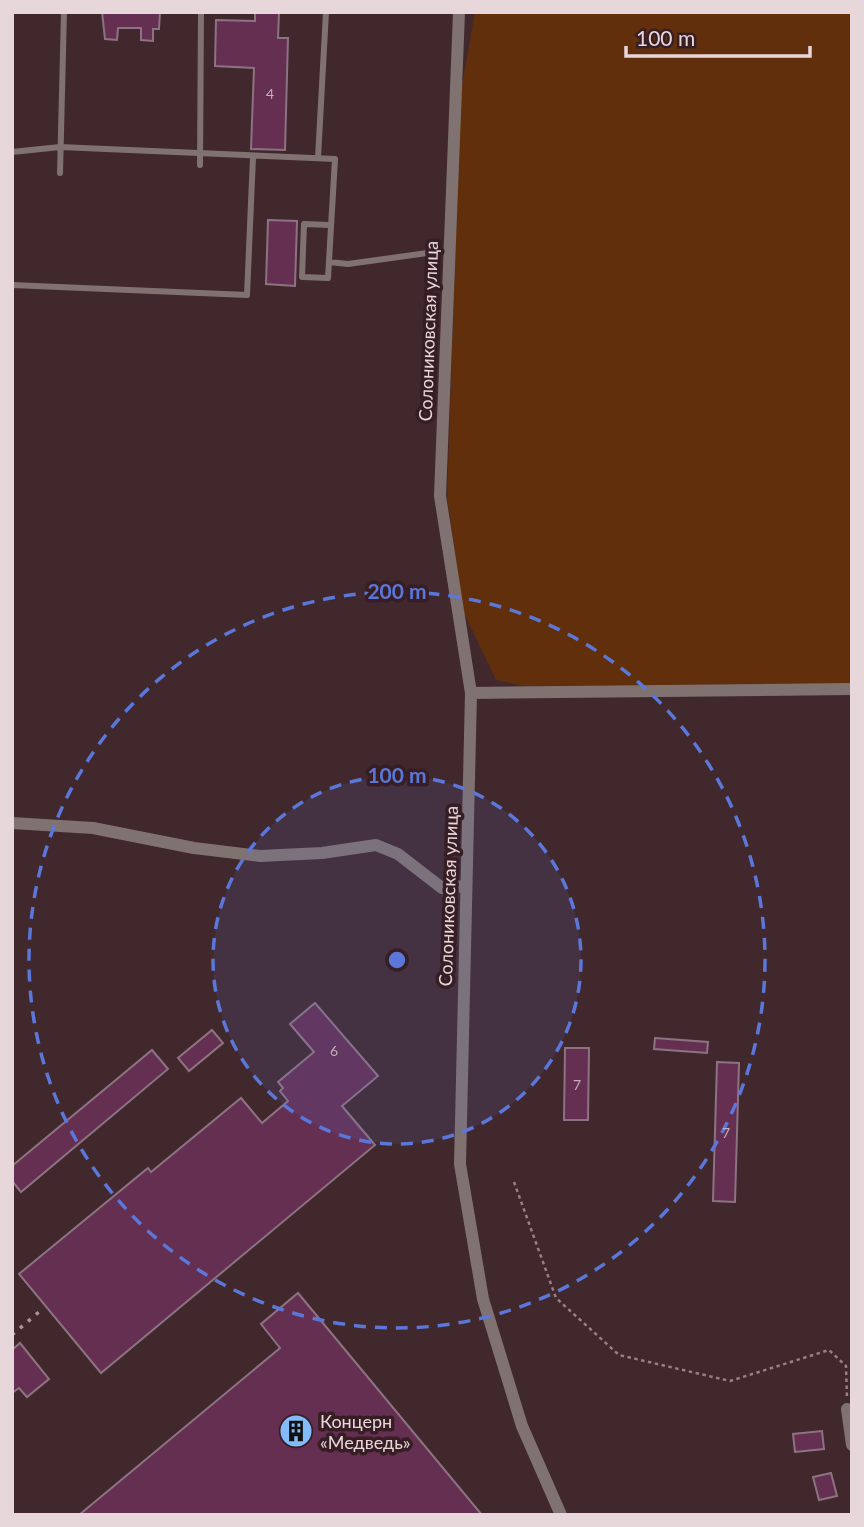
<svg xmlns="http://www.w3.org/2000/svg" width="864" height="1527" font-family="Lato,sans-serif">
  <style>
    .green { fill: #622f0c }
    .building { fill: #642f51; stroke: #8d7382; stroke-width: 2 }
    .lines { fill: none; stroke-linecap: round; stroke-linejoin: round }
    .path { stroke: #968185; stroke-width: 2.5; stroke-dasharray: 3.5 3.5; stroke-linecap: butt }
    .service { stroke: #807270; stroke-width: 6 }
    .minor { stroke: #807270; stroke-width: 12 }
    .rail { stroke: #aa969a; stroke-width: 3.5; stroke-dasharray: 3.5 7; stroke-linecap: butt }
    .ring { fill: none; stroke: #5a77d9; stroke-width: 3.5; stroke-dasharray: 12 9 }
    .labels { text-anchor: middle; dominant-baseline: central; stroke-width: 7; stroke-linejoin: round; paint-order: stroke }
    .number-label { font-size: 14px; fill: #c7adb8 }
    .street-label { font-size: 18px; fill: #e8d7da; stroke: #361e24 }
    .poi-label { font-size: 18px; fill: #e8d7da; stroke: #361e24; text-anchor: start }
    .centre { fill: #5a77d9; stroke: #361e24; stroke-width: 3.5 }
    .ring-label { font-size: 21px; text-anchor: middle; font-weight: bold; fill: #5a77d9; stroke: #361e24; stroke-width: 7; stroke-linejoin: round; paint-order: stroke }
  </style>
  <rect width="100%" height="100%" fill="#41282d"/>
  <path class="green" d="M475,12H852V684L523,686L496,680L464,613L447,498L461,91Z"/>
  <path class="building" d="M102,12H160L159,29H153V41L141,40V28H118L117,40L105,39Z
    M255,12H279L278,38H288L285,150L251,149L254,68L215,66L216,20L255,21Z
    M268,220L297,221L295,286L266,284Z
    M315,1003L378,1076L342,1106L375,1145L101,1373L19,1274L148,1168L151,1172L241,1098L262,1123L288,1101L280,1091L283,1088L278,1082L314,1052L290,1024Z
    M212,1030L223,1043L189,1071L178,1058Z
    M655,1038L708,1042L707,1053L654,1049Z
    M565,1048H589L588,1120H564Z
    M152,1050L168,1069L21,1192L12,1181V1166Z
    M717,1062L739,1063L735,1202L713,1201Z
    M298,1293L482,1515H79L280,1348L261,1324Z
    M20,1343L49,1379L27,1397L19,1388L12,1393V1350Z
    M822,1431L824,1449L795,1452L793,1434Z
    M831,1473L837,1496L819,1500L813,1477Z"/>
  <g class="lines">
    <path class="path" d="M514,1182L556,1298L619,1355L730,1381L829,1350L846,1366L847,1399"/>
    <path class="service" d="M12,152L60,147L335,159L328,278L302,277L304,224L330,225
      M318,158L326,12
      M200,165L201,12
      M60,173L64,12
      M329,262L348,264L449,250
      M12,285L247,295L253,157"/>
    <path class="minor" d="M459,12L440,496L471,693L460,1164L483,1299L522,1426L561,1515
      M471,693L852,689
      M12,823L93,828L194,848L260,856L322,853L376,845L398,854L442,888L465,886
      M847,1409L852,1445"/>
    <path class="rail" d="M12,1335L40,1311"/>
  </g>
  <circle cx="397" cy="960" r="184" fill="#5a77d9" fill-opacity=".12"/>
  <g class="ring">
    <circle cx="397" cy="960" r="184"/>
    <circle cx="397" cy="960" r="368"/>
  </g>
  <defs>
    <symbol id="building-disc" viewBox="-11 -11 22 22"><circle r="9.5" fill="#84bcfb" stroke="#361e24"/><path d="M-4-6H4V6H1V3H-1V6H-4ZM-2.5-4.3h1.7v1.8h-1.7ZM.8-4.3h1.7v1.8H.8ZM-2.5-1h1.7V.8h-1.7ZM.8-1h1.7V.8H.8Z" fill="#111"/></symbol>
  </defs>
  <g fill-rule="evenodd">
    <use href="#building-disc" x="277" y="1412" width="38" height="38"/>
  </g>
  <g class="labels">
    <g class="number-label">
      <text x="270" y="93">4</text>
      <text x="334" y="1050">6</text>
      <text x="577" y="1084">7</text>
      <text x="726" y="1132">7</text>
    </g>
    <g class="street-label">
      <text transform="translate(428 331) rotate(-88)">Солониковская улица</text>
      <text transform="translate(448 896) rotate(-88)">Солониковская улица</text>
    </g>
    <g class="poi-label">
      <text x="320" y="1421">Концерн<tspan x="320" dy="21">«Медведь»</tspan></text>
    </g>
  </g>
  <circle cx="397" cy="960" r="10" class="centre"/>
  <g class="ring-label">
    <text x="397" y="599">200 m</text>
    <text x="397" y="783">100 m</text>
  </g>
  <rect width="864" height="1527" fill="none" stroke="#e8d7da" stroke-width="28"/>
  <path d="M626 46v10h184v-10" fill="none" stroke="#e8d7da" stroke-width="3.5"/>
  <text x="636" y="46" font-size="21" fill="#e8d7da" stroke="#361e24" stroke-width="5" paint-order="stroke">100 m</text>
</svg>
